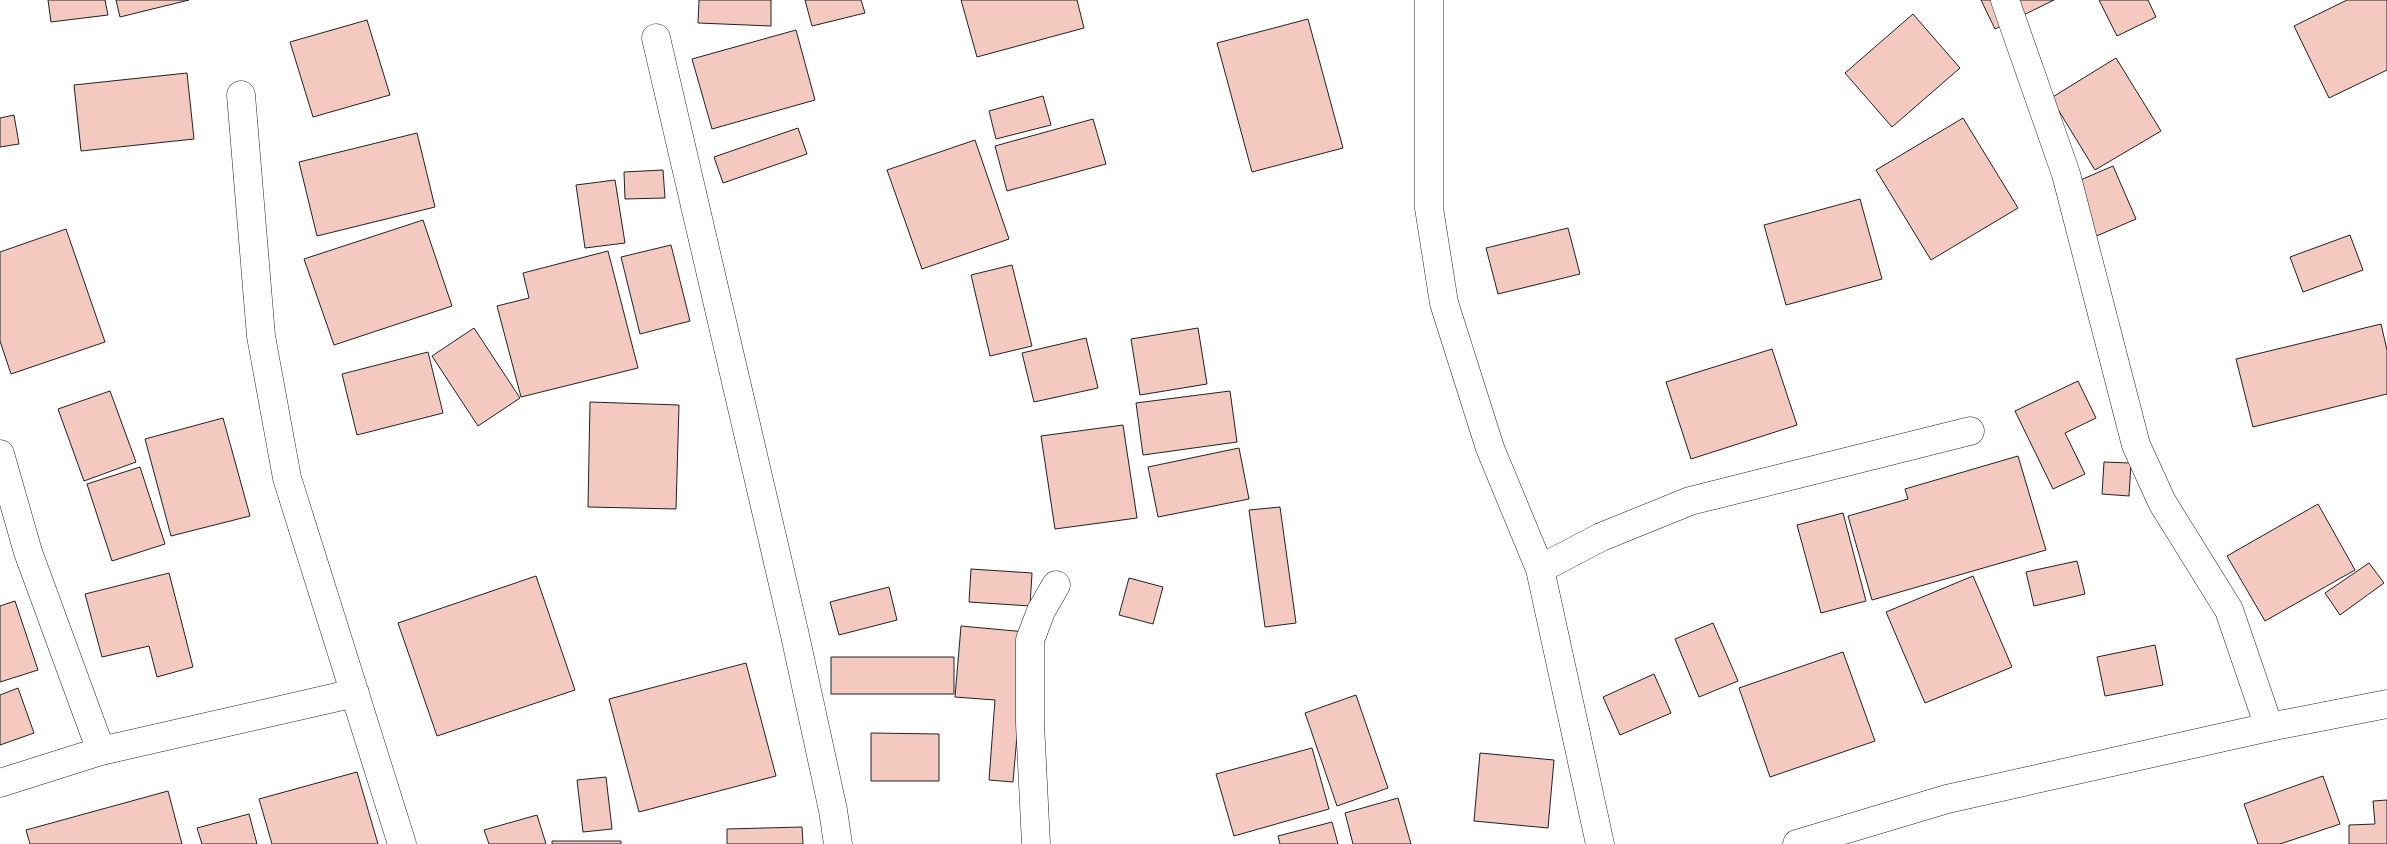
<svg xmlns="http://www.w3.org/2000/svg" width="2387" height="844" font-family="'Noto Sans',sans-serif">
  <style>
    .building { fill: #f3c9c0; stroke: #222 }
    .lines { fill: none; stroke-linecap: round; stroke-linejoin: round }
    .street-casing { stroke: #222; stroke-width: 29 }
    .secondary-casing { stroke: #222; stroke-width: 29 }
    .street { stroke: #fff; stroke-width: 28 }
    .secondary { stroke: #fff; stroke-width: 28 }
  </style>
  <rect width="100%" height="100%" fill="#fff"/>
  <path class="building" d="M48,0H105L108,15L51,22Z
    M116,0H189L120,17Z
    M699,0H771V26L698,23Z
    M805,0H861L865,13L812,26Z
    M961,0H1077L1084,28L977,57Z
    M1981,0H2054L1995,29Z
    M2099,0H2148L2156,17L2117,36Z
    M2347,0H2387V70L2329,98L2294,26Z
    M1913,14L1960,68L1892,127L1845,73Z
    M1308,19L1343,148L1252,172L1217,43Z
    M367,20L390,95L313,117L290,42Z
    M796,30L815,100L712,129L692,59Z
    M2116,58L2161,131L2095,170L2051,98Z
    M187,73L194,139L81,151L74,85Z
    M1043,96L1051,125L996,139L989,111Z
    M14,115L19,144L0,147V118Z
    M1963,118L2018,208L1931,260L1876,170Z
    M1093,119L1106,164L1007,191L995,146Z
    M798,128L807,154L723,183L714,157Z
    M417,133L435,207L317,236L299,162Z
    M975,140L1009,239L922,269L887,170Z
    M2113,166L2136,219L2085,241L2062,188Z
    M663,170L665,198L625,199L624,172Z
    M615,180L625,243L585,248L576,185Z
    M1860,199L1882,279L1786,305L1764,225Z
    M423,220L452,306L334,345L304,259Z
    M1568,228L1580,274L1498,294L1486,248Z
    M66,229L105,342L11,374L0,341V252Z
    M2350,235L2363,270L2303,292L2290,257Z
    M671,245L690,321L640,334L621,257Z
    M608,251L638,368L521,397L497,306L529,298L523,273Z
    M1012,265L1032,346L990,356L971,275Z
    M2381,324L2387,350V394L2253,427L2236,359Z
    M474,328L520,398L478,426L432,356Z
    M1198,328L1207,384L1140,395L1131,339Z
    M1086,338L1098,388L1034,402L1022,353Z
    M1772,349L1797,425L1691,459L1666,382Z
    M428,352L443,413L357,435L342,374Z
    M2078,381L2096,418L2065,433L2085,474L2053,489L2015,411Z
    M110,391L136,462L84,481L58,409Z
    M1230,391L1237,442L1143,455L1136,403Z
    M590,402L679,405L676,509L588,507Z
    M223,418L250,516L171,536L145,439Z
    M1123,425L1137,518L1055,529L1041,436Z
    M1239,448L1249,499L1158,517L1148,467Z
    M2018,456L2046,550L1872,600L1848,516L1908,499L1905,489Z
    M2104,462L2131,463L2129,496L2102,494Z
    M140,467L165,544L112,561L87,484Z
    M2318,504L2355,570L2265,621L2227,556Z
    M1280,507L1296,623L1265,627L1249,510Z
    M1843,513L1866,601L1821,613L1797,525Z
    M2077,561L2085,594L2034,606L2026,572Z
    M2369,563L2384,583L2340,615L2325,593Z
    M971,569L1032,573L1030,606L969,602Z
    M169,573L193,667L157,677L149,646L102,657L85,594Z
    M536,576L575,690L437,736L398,623Z
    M1973,576L2012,667L1925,703L1886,612Z
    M1129,578L1163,587L1153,624L1119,615Z
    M889,587L897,620L839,635L830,602Z
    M15,601L38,670L0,682V606Z
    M1713,623L1738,681L1699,697L1675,639Z
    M961,626L1026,632L1013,782L989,780L995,700L955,697Z
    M2155,645L2163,685L2105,696L2097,657Z
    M1843,652L1875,741L1770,777L1739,688Z
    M831,657H954V694H831Z
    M746,663L776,776L639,812L609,699Z
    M1654,674L1671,713L1620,735L1603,697Z
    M18,688L34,733L0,745V695Z
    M1356,695L1388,788L1337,806L1305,713Z
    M871,733L939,734V781H871Z
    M1312,748L1329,809L1234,836L1216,774Z
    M1480,753L1554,760L1548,828L1474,821Z
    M357,772L378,844H272L259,799Z
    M2323,776L2340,824L2280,844H2258L2244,804Z
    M606,777L612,829L583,832L577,780Z
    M168,791L182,844H30L26,830Z
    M1398,798L1411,844H1353L1345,813Z
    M2387,800V844H2349V825L2375,824L2373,801Z
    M249,814L257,844H202L197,828Z
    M537,815L546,844H489L484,830Z
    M1332,822L1338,844H1280L1278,836Z
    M802,827L803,844H727V829Z
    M552,841H621V844H552Z"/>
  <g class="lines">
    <defs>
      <path id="street" d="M1429,0V208L1444,303L1490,448L1540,569L1600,844
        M2005,0L2066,174L2136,445L2162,502L2229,610L2269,727
        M656,38L794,631L833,810L838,844
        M241,95L261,336L287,478L402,844
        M0,454L28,552L101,751
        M1540,569L1601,537L1690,501L1970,431
        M0,783L101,751L355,693
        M1036,844L1030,723V640L1041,611L1056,585"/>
      <path id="secondary" d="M1797,844L1947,799L2269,727L2387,704"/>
    </defs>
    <use href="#street" class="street-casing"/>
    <use href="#secondary" class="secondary-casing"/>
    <use href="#street" class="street"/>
    <use href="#secondary" class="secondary"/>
  </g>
</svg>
